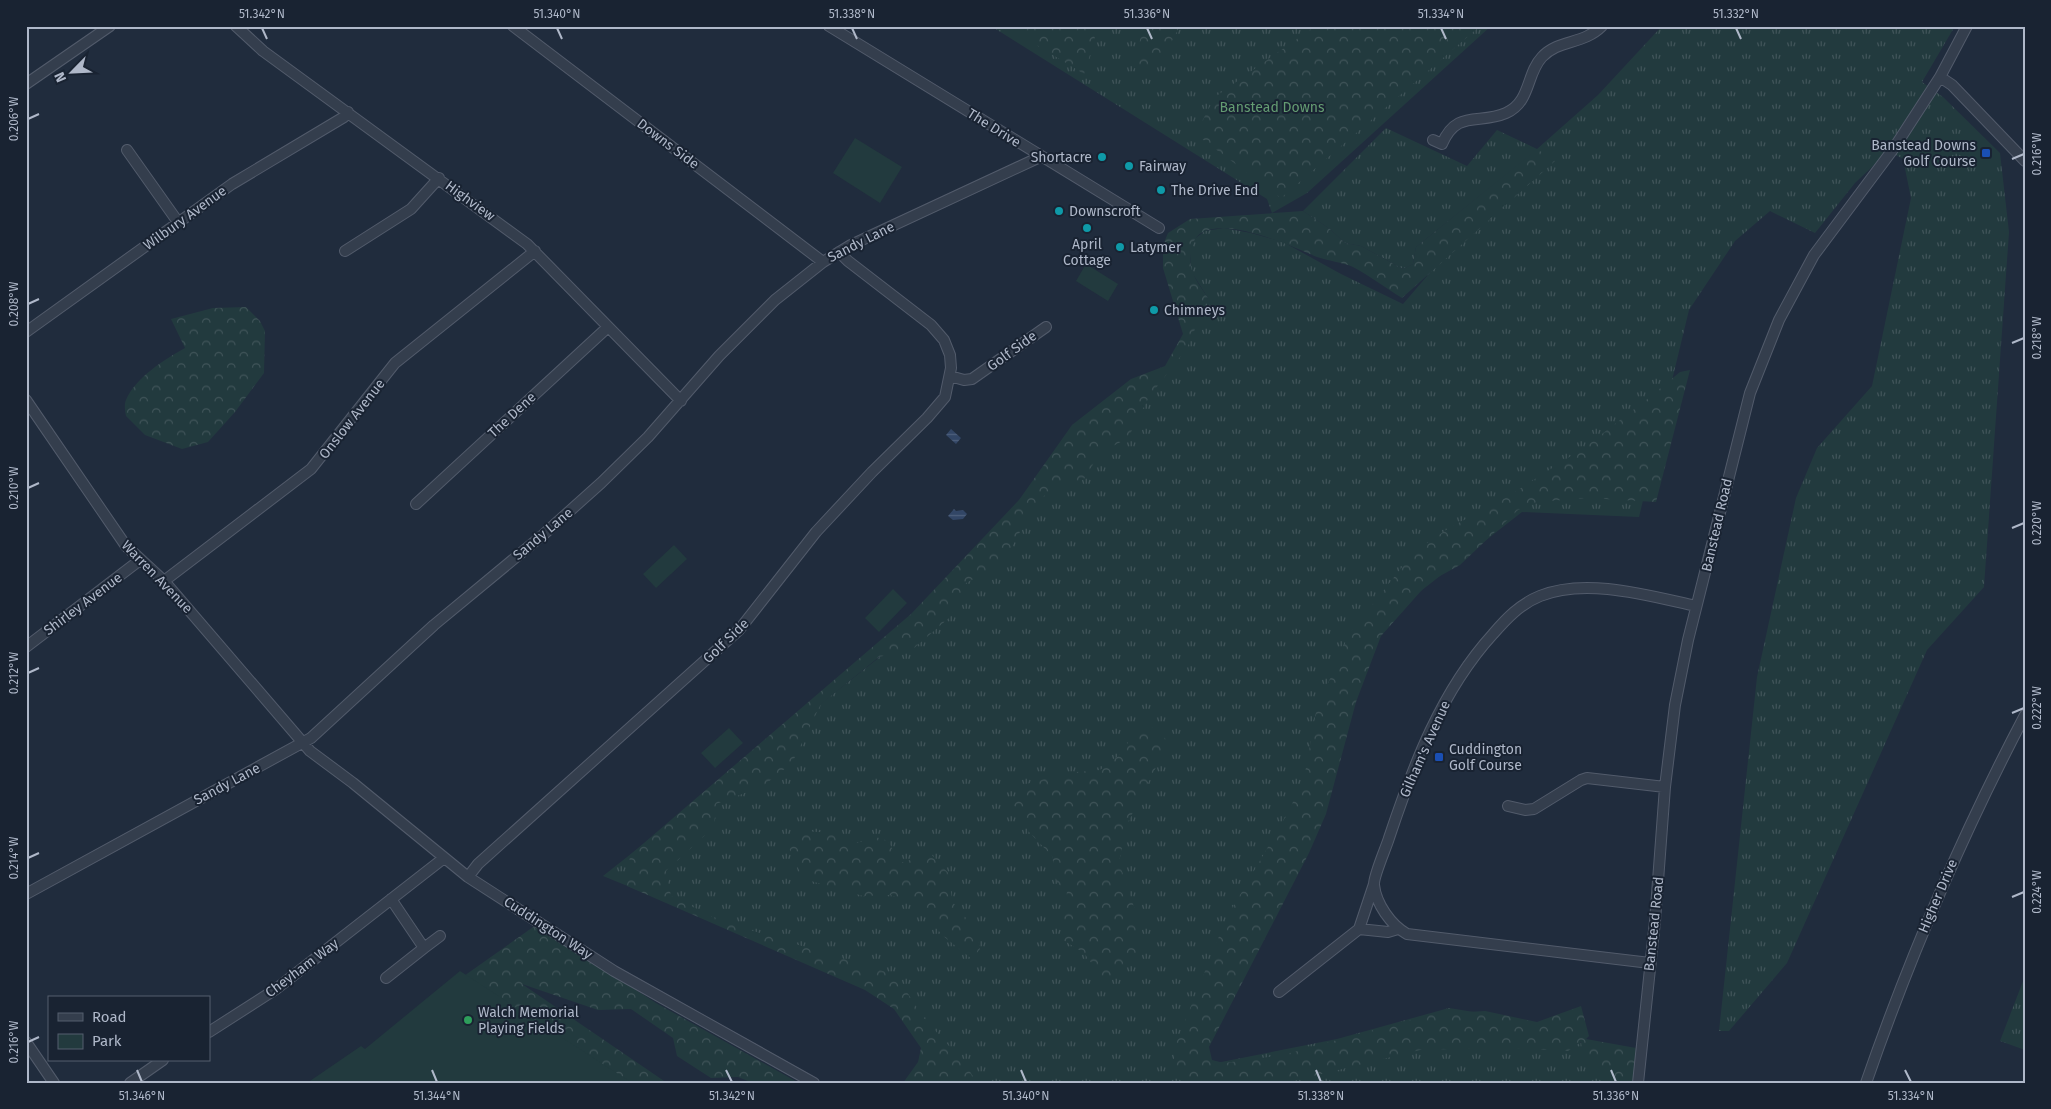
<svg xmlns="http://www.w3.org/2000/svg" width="2051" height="1109" font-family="'Fira Sans',sans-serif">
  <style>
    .grass { fill: url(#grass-tufts) }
    .forest { fill: url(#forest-crowns) }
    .park { fill: #223a3e }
    .water { fill: url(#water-rules) }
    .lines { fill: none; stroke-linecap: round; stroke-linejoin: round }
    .minor-casing { stroke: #525b6b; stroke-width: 12 }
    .minor { stroke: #343e4d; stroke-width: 10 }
    .ticks { fill: none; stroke: #afb8c9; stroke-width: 2 }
    .transit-dot { fill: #1a4fb4; stroke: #192332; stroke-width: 2 }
    .culture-dot { fill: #0f9aa8; stroke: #192332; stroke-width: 2 }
    .leisure-dot { fill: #2e9e5b; stroke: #192332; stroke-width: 2 }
    .labels { text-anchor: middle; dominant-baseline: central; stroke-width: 4; stroke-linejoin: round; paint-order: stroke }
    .park-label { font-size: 14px; fill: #649c72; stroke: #192332 }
    .street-label { font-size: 14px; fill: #afb8c9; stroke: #192332 }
    .poi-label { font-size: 14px; fill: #afb8c9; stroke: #192332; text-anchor: start }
    .neatline { fill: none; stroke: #afb8c9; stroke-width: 2 }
    .ticks-label { font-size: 12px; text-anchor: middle; fill: #afb8c9 }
  </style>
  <defs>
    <pattern id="grass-tufts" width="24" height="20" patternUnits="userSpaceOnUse" patternTransform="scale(1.25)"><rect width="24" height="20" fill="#223a3e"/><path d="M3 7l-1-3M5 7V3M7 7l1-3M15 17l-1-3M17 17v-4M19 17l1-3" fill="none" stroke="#405459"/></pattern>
    <pattern id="forest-crowns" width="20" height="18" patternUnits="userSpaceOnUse" patternTransform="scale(1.25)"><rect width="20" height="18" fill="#223a3e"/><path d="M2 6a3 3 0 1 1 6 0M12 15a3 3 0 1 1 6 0" fill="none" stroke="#405459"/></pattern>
    <pattern id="water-rules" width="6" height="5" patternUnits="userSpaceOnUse" patternTransform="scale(1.25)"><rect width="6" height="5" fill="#324666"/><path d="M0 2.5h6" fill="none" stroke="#4d5f7b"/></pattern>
  </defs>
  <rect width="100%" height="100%" fill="#202c3d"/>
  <path class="grass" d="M991,26H1491L1307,193L1272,213L1267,199Z
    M1662,26H1955L1922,82L1943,97L2000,153L2009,232L1984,587L1927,650L1787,963L1729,1031H1719L1757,677L1796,498L1817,448L1872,386L1911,198L1903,159L1889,151L1855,183L1815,233L1770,211L1735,241L1689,310L1639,517L1522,512L1390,615L1355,669L1196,1067L1337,1039L1449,1008L1523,1020L1609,1054L1616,1083H953L897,996L603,876L900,641L1065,446L1166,374L1208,298L1191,271L1190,252L1193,240L1205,231L1224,228L1251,233L1283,242L1341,274L1403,304L1534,152L1416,247L1413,264L1403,269L1361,246L1345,243L1330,229L1303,211L1386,128L1467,166L1497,130L1537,149L1598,95Z
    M2025,976V1050L2000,1041Z"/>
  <path class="forest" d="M1006,26H1092L1095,39L1084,74Z
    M1143,26H1180L1162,59L1148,73L1134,68Z
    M1315,26H1480L1281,198L1198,136L1200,125L1215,97Z
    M1537,149L1555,161L1402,298C1386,288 1370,276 1353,267C1342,262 1328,261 1317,257C1294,247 1203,205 1192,246C1186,269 1196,280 1208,298L1187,348L1149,397L1128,438L1100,453L1084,479L1039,498L1002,564L966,583L950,617L913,649L879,657L821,704L792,763L763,786L716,804L714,827L666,871L671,896L721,921L896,975L923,1017L966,1065L977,1083H903L918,1062L921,1048L894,1009L865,990L627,886L630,855L911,614L1019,500L1072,425L1131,379L1165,366L1183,334L1163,268V245L1168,233L1190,219L1303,211L1330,229L1345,243L1361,246L1403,269L1413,264L1416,247Z
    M246,307L260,321L265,331L264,373L235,412L208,442L182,449L145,435L126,416C125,411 124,404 126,400C135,378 165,359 185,348L171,319L213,308Z
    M1690,370L1656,502L1588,498L1537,502L1518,510L1460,565L1429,582L1381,636L1356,702L1326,814L1309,853L1209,1047L1212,1060L1224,1063L1283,1055L1432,1014L1485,1011L1537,1022L1581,1006L1589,1036L1586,1039L1636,1048L1633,1083H1605L1609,1076L1583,1058L1581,1042L1568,1051L1500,1048L1420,1050L1285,1083H1206L1186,1077L1174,1069V1048L1226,919L1290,809L1305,773L1316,712L1349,634L1414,552L1449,528L1507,497L1585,447L1646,400L1680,372Z
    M1140,721L1156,730L1169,742L1127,824L1119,862L1136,913L1138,953L1106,983L1084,953L1060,938L1067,892L1057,883L1052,856L1029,832L1012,802L1027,784L1065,773L1100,770L1122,753Z
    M802,831L835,833L857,843L876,837L888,841L900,863L931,854L951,876C949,903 955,910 976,926L980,949L972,959L942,935L917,903L890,895L863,896L811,881L800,872L789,848Z
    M536,925L656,1003L799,1083H753L738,1077L711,1078L677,1056L673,1038L631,1009L598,1010L522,984L667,1083H600L437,995Z"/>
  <path class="park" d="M855,138L902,167L880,203L833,173Z
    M1086,264L1118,284L1108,301L1076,281Z
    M674,545L687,559L656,588L643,574Z
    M893,589L907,603L879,632L865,618Z
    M729,728L743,743L715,768L701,753Z
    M460,971L615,1072L633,1083H307L361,1046L365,1049Z"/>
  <path class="water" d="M951,429L961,438L956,444L946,435Z
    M954,509L956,511L963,510L967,514L963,519L953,520L948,516Z"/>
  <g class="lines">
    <defs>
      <path id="minor" d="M236,26L263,51L527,244L681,401
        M513,26L823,262
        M829,26L1159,228
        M1940,77L1952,85L2025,161
        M26,84L110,26
        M1433,140L1442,144C1457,109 1479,125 1506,113C1531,102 1526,74 1542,57C1559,39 1583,45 1602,26
        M127,150L178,222
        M345,251L411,209L439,178
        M26,332L232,184L344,117L348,112
        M950,376L964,380L972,379L1046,327
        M26,400L126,546L164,581L310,751L353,783L468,877L614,971L814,1083
        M416,504L608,327
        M164,581L311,469L395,363L535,251
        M26,647L140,560
        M1508,806L1525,810L1534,809L1581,780L1587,778L1665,787
        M468,877L478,864L739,630L816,532L872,472L927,418L945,397L951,368L950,355L944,340L931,325L848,261L839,252
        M26,894L311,738L434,625L544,534L601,483L648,437L719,356L775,300L823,262L851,245L1040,157
        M1359,929L1388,932L1398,929
        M424,948L440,936
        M1650,963L1407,934C1391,925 1376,904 1374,885C1373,877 1386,848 1389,838C1413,766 1441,691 1493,634C1506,619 1520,604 1540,596C1586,577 1650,596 1696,606
        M386,978L424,948L391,899
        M1279,992L1359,929L1374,884
        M209,1032L276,989L444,858
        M26,1042L54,1083
        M130,1083L163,1060
        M1638,1083L1655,921L1665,787L1675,705L1688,640L1750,393L1779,320L1814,255L1894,148L1940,77L1967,26
        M1866,1083C1910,956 1963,833 2025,715"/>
    </defs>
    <use href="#minor" class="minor-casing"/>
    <use href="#minor" class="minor"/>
  </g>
  <path class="ticks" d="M262,28L267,39M557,28L562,39M852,28L857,39M1147,28L1152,39M1441,28L1446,39M1736,28L1741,39M28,119L39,114M2012,159L2024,154M28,304L39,299M2012,343L2024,338M28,488L39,483M2012,528L2024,523M28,673L39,668M2012,713L2024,708M28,858L39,853M2012,897L2024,892M28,1042L39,1037M137,1070L142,1082M432,1070L437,1082M726,1070L732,1082M1021,1070L1026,1082M1316,1070L1321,1082M1611,1070L1616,1082M1905,1070L1911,1082"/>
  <g class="transit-dot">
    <rect x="1981" y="148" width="10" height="10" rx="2.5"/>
    <rect x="1434" y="752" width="10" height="10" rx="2.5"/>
  </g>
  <g class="culture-dot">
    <circle cx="1102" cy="157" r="5"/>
    <circle cx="1129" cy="166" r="5"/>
    <circle cx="1161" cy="190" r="5"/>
    <circle cx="1059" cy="211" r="5"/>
    <circle cx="1087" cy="228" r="5"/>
    <circle cx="1120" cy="247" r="5"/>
    <circle cx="1154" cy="310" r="5"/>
  </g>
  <circle class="leisure-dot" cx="468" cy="1020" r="5"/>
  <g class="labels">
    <g class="park-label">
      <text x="1272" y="107">Banstead Downs</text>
    </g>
    <g class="street-label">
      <text transform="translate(994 128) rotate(32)">The Drive</text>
      <text transform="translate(668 144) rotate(37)">Downs Side</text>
      <text transform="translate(470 201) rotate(36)">Highview</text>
      <text transform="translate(185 218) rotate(-36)">Wilbury Avenue</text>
      <text transform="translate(861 242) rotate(-27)">Sandy Lane</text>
      <text transform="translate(1012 351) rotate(-36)">Golf Side</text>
      <text transform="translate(512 415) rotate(-43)">The Dene</text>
      <text transform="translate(352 419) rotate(-52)">Onslow Avenue</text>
      <text transform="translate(1717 525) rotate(-77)">Banstead Road</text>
      <text transform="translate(543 534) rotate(-40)">Sandy Lane</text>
      <text transform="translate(157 577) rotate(46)">Warren Avenue</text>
      <text transform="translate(83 604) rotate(-37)">Shirley Avenue</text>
      <text transform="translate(726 641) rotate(-44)">Golf Side</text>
      <text transform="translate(1425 749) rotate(-66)">Gilham's Avenue</text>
      <text transform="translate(227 784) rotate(-28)">Sandy Lane</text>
      <text transform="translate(1938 896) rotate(-67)">Higher Drive</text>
      <text transform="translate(1654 924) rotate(-84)">Banstead Road</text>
      <text transform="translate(548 928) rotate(33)">Cuddington Way</text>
      <text transform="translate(302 968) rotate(-37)">Cheyham Way</text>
    </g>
    <g class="poi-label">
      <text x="1976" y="145" text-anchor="end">Banstead Downs<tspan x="1976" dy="16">Golf Course</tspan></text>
      <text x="1092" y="157" text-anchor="end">Shortacre</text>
      <text x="1139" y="166">Fairway</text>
      <text x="1171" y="190">The Drive End</text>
      <text x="1069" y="211">Downscroft</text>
      <text x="1087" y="244" text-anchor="middle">April<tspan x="1087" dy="16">Cottage</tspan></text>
      <text x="1130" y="247">Latymer</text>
      <text x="1164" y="310">Chimneys</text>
      <text x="1449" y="749">Cuddington<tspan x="1449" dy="16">Golf Course</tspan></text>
      <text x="478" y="1012">Walch Memorial<tspan x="478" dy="16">Playing Fields</tspan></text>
    </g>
  </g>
  <rect width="2051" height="1109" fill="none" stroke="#192332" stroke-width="55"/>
  <rect x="48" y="996" width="162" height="65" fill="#192332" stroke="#555f6e"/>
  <rect x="58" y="1013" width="25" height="8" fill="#343e4d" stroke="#555f6e"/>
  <text x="92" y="1022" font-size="15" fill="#afb8c9">Road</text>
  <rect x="58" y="1034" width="25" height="15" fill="#223a3e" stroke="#555f6e"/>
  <text x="92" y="1046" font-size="15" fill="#afb8c9">Park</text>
  <g transform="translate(72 72) rotate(246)" stroke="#192332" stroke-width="4" paint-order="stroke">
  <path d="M0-4L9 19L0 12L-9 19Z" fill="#afb8c9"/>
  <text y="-8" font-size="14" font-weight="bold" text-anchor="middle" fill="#afb8c9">N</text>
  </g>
  <rect x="28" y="28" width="1996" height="1054" class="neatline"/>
  <g class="ticks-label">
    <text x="262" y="18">51.342°N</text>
    <text x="557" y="18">51.340°N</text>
    <text x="852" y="18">51.338°N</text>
    <text x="1147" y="18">51.336°N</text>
    <text x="1441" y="18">51.334°N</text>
    <text x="1736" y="18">51.332°N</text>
    <text transform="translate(14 119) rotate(-90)" y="4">0.206°W</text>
    <text transform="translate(2037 154) rotate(-90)" y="4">0.216°W</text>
    <text transform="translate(14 304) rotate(-90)" y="4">0.208°W</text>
    <text transform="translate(2037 338) rotate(-90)" y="4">0.218°W</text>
    <text transform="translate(14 488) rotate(-90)" y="4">0.210°W</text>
    <text transform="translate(2037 523) rotate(-90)" y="4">0.220°W</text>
    <text transform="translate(14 673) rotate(-90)" y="4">0.212°W</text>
    <text transform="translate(2037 708) rotate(-90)" y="4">0.222°W</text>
    <text transform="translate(14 858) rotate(-90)" y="4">0.214°W</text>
    <text transform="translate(2037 892) rotate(-90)" y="4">0.224°W</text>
    <text transform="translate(14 1042) rotate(-90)" y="4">0.216°W</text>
    <text x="142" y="1100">51.346°N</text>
    <text x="437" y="1100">51.344°N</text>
    <text x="732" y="1100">51.342°N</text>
    <text x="1026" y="1100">51.340°N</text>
    <text x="1321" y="1100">51.338°N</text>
    <text x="1616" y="1100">51.336°N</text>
    <text x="1911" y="1100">51.334°N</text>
  </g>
</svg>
